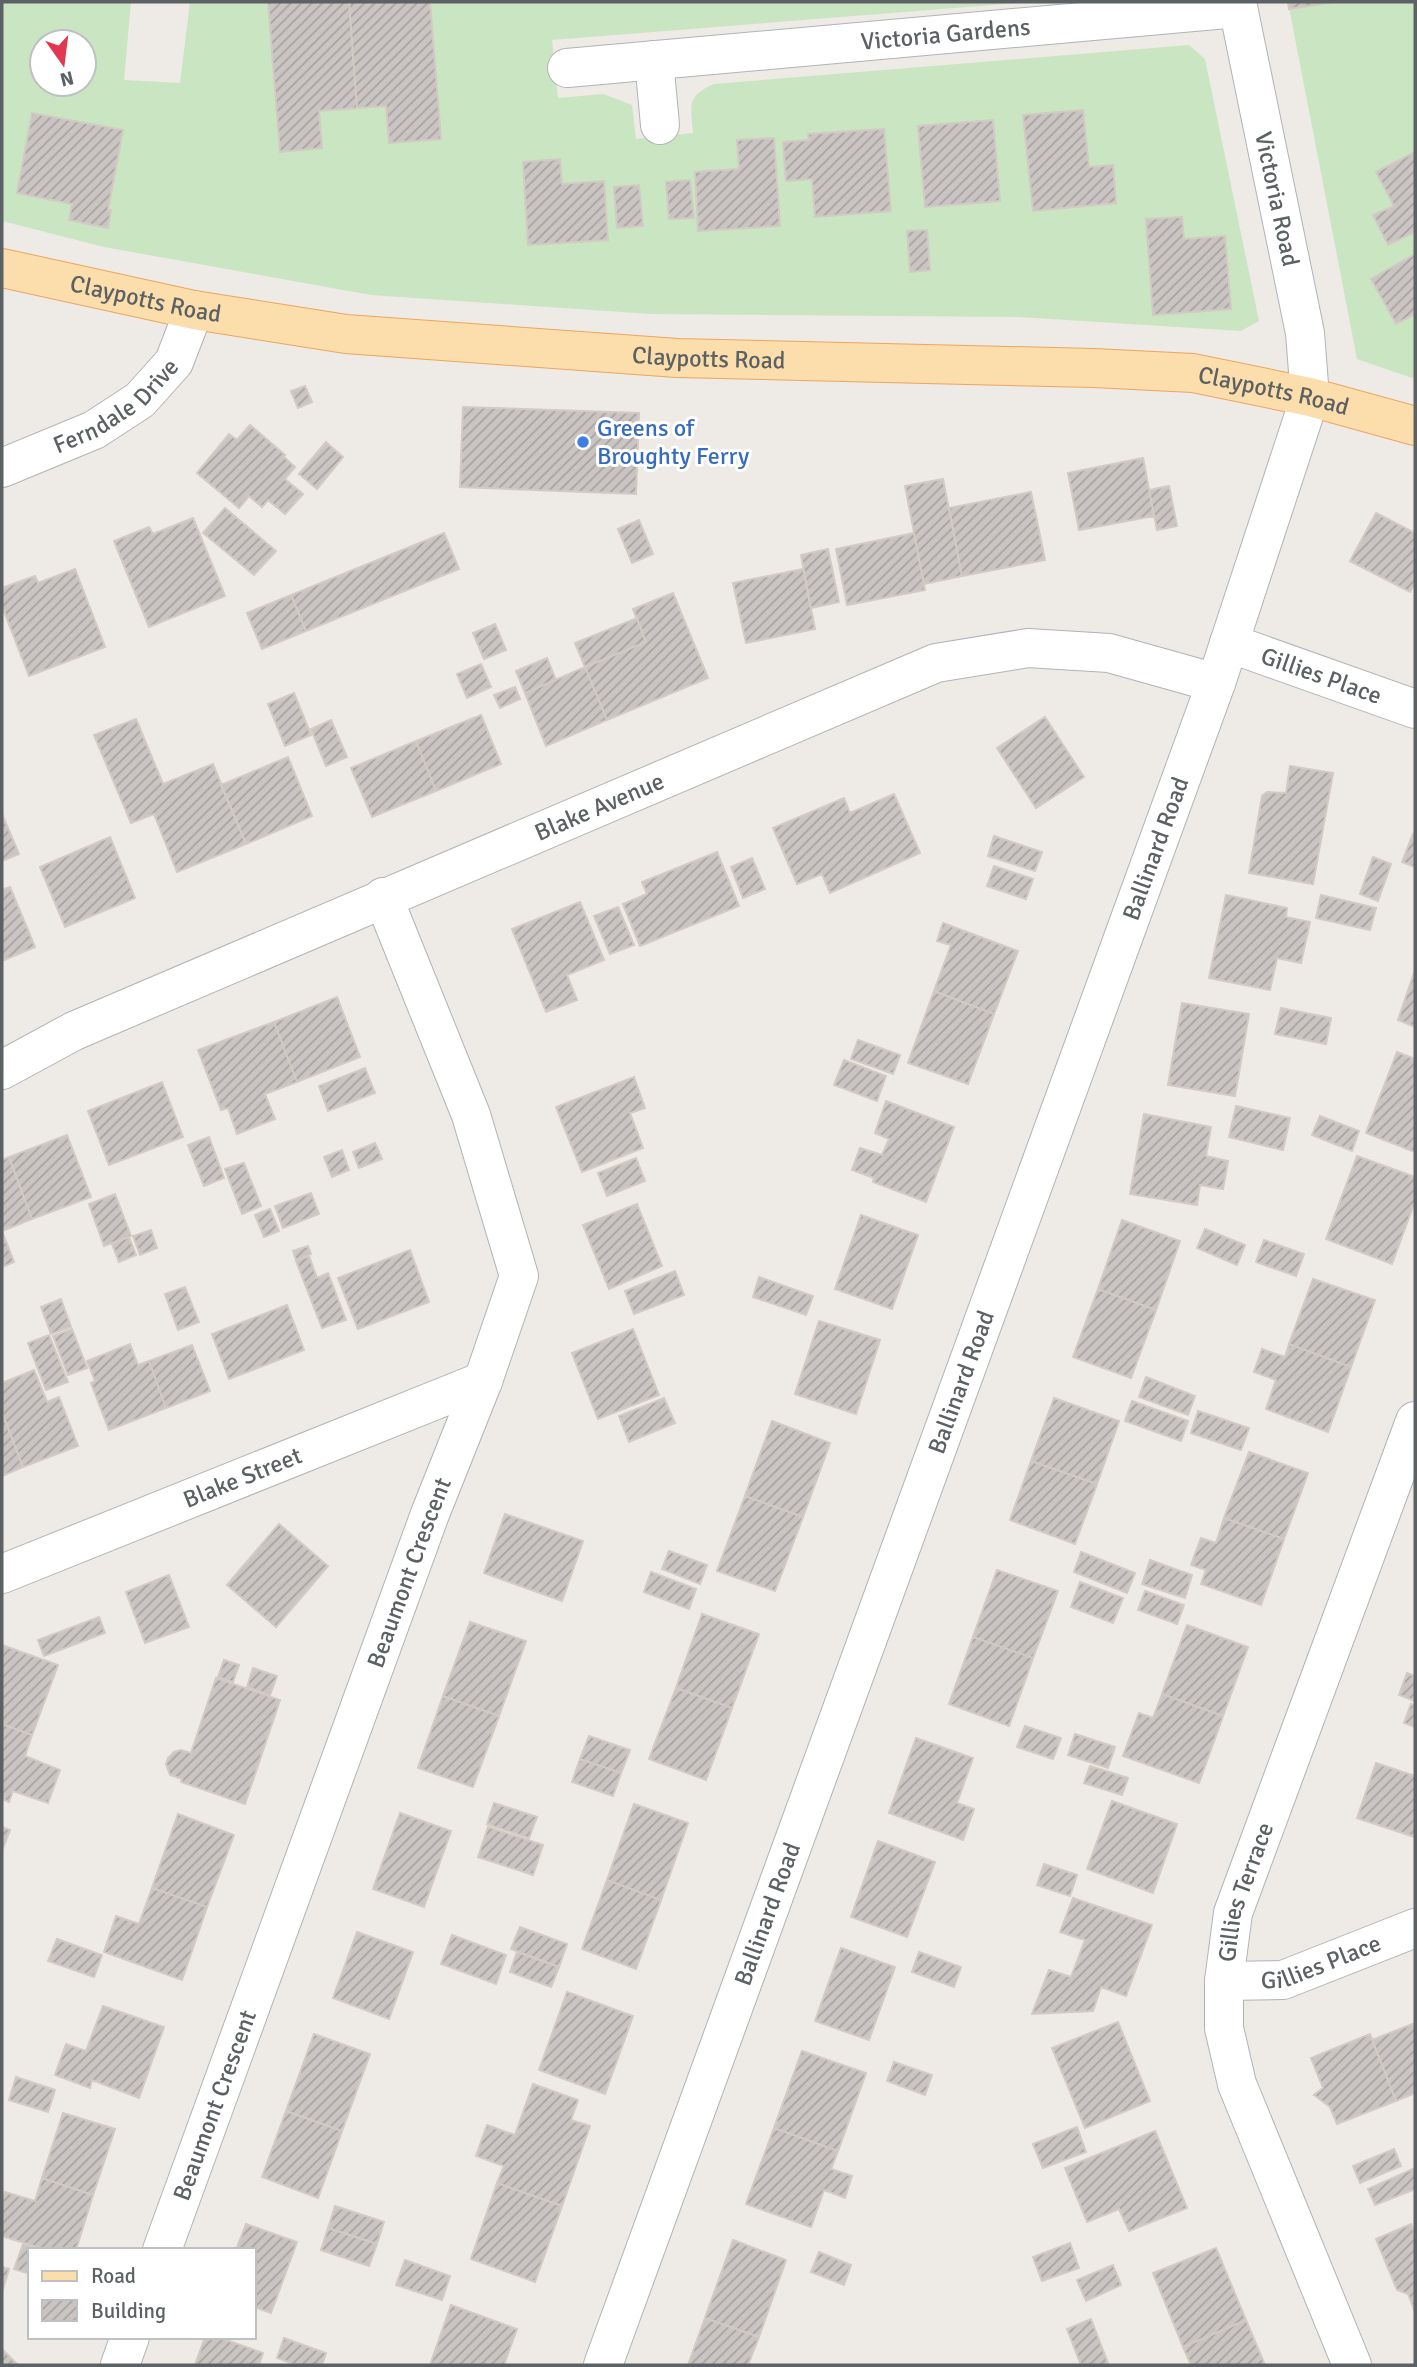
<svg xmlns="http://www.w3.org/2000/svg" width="1417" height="2367" font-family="Signika,sans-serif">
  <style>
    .garden { fill: #cae5c2; fill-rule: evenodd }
    .building { fill: url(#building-hatch); stroke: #d3cac3; stroke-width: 2 }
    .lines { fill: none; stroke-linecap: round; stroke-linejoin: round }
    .minor-casing { stroke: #b0b4b6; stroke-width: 40 }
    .major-casing { stroke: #eca560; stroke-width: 40 }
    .minor { stroke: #fff; stroke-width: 38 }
    .major { stroke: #fcddac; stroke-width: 38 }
    .shop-dot { fill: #3f7fe0; stroke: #fff; stroke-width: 2.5 }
    .labels { text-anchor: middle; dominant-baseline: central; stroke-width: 6; stroke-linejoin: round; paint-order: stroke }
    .street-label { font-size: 24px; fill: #5c6264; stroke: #fff }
    .shop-label { font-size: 24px; fill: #366cbe; stroke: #fff; text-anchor: start }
  </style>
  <defs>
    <pattern id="building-hatch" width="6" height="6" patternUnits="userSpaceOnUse" patternTransform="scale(1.75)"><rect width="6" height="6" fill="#cac5c2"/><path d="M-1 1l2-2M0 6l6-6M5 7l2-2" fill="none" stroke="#a7a3a1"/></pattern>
  </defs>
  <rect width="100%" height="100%" fill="#eeeae5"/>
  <path class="garden" d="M2,2H131L124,80L180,83L190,2H1030L552,40L558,98L603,94L632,105L636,139L693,133C691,106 686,96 714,84L1189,45L1205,59L1259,321L1241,331L1019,317L651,314L371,295L104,247L2,221ZM42,42H84V84H42Z
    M1288,2H1415V379L1357,359Z"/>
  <path class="building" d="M268,2H349L357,108L319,111L322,148L280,152Z
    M349,2H430L441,139L389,143L386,106L357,108Z
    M1288,2H1334L1289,9Z
    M1083,110L1089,167L1113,165L1116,203L1033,211L1023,115Z
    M32,113L123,130L108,210H111L108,228L69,220L72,204L17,193Z
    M993,120L1000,201L925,207L918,126Z
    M884,129L891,211L815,217L812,179L786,181L783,142L809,140L808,134Z
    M774,138L780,226L698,231L695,172L739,169L737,140Z
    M1415,152V232L1388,245L1373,215L1394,206L1376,172Z
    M560,159L562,184L604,181L608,240L528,245L523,162Z
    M690,180L694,218L669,219L666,182Z
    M639,185L643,226L617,228L614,187Z
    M1182,217L1184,239L1225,236L1231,309L1153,315L1146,219Z
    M927,230L930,270L910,272L907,231Z
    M1415,254V314L1396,324L1371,279Z
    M305,386L312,402L298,408L291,391Z
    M463,407L639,413L636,494L460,487Z
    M250,425L285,455L284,457L295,467L285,479L303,494L285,514L268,500L262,507L249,496L239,508L197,473L229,434L237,440Z
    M326,442L343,457L317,489L299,474Z
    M1143,458L1154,516L1079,530L1068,473Z
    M943,479L962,576L924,584L905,486Z
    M1169,486L1177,526L1157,530L1149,490Z
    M1031,492L1045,560L962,576L949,508Z
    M225,508L276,551L254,575L203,533Z
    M1376,513L1415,533V583L1410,592L1350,561Z
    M193,518L225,596L149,627L114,541L149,527L153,534Z
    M639,520L653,554L632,563L618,529Z
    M444,533L459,569L306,631L291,595Z
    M914,533L925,590L847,605L836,549Z
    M828,549L839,602L811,608L801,555Z
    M75,569L105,647L29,676L2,606V588L35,576L38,583Z
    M803,569L815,629L746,643L733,583Z
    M673,593L708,678L607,720L585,667L646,642L633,609Z
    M291,595L306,631L262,649L247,613Z
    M637,618L646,642L585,667L575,643Z
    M495,624L506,650L484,659L473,633Z
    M547,658L556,680L525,693L516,671Z
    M481,664L491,687L467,698L457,674Z
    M585,667L607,720L546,746L525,693Z
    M515,687L520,699L500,708L494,695Z
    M294,693L311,735L285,746L268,704Z
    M481,715L501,764L436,791L416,741Z
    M1045,717L1084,777L1036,808L997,748Z
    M136,719L163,784L213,764L246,844L177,872L154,814L131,823L94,735Z
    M331,720L347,757L326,766L311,729Z
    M416,741L436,791L372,817L351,768Z
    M288,757L312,816L246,844L221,785Z
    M1290,766L1333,773L1313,884L1249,873L1262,796L1267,792L1286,793Z
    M894,794L920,853L830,893L822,874L797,884L773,828L844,798L850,813Z
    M2,814L19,854L2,861Z
    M1413,834L1415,835V867L1402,862Z
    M994,836L1042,852L1035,871L988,856Z
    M110,837L135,898L65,927L40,867Z
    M717,852L739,906L640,946L623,904L647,894L642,882Z
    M1373,857L1391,864L1378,901L1360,894Z
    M752,858L765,889L743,898L731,867Z
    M994,866L1033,879L1026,899L987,886Z
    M10,887L35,947L2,961V890Z
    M1226,895L1287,908L1286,917L1310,922L1301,963L1277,958L1270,990L1209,978Z
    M1321,895L1376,908L1370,930L1316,918Z
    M580,902L604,960L567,975L577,1000L546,1012L512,929Z
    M618,907L634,945L610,954L594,916Z
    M943,923L1018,951L994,1014L934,991L951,945L937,941Z
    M1415,970V1027L1398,1020Z
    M934,991L994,1014L968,1084L908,1063Z
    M337,997L360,1057L297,1082L274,1022Z
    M1182,1003L1249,1014L1235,1096L1168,1085Z
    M1281,1008L1331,1018L1326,1044L1275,1034Z
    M274,1022L297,1082L265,1094L275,1119L237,1134L228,1108L221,1110L198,1050Z
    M858,1040L900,1055L893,1074L851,1059Z
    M1397,1052L1415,1059V1152L1366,1133Z
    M844,1060L886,1076L877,1101L834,1085Z
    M365,1068L375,1093L328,1111L319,1086Z
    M634,1077L645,1108L630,1113L643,1148L582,1172L556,1107Z
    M162,1082L183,1137L109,1165L88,1111Z
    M886,1101L954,1127L926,1202L873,1182L874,1178L852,1170L860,1148L882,1155L889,1139L875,1133Z
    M1236,1106L1290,1118L1283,1150L1229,1137Z
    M1144,1114L1211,1127L1206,1156L1228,1161L1223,1189L1200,1185L1197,1205L1130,1194Z
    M1320,1116L1359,1131L1352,1151L1312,1135Z
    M67,1135L91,1197L32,1219L9,1157Z
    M209,1137L224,1178L204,1186L188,1145Z
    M375,1143L382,1159L359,1168L353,1152Z
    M342,1150L349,1170L332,1177L324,1157Z
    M1357,1156L1415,1177V1201L1392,1264L1326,1239Z
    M9,1157L32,1219L2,1231L14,1262L2,1267V1160Z
    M636,1158L645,1181L607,1196L598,1173Z
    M244,1163L261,1206L242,1214L225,1169Z
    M311,1193L319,1214L283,1228L275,1206Z
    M115,1194L131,1236L104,1246L89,1204Z
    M637,1204L662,1266L609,1289L583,1225Z
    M270,1209L279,1231L264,1237L255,1215Z
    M861,1215L918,1235L892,1309L835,1289Z
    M1122,1220L1180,1241L1156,1310L1098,1289Z
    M1205,1229L1245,1245L1237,1265L1197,1248Z
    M151,1230L157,1248L140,1255L133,1236Z
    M129,1237L136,1255L119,1262L112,1244Z
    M1264,1240L1304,1254L1296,1276L1256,1262Z
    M308,1246L311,1254L296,1260L293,1251Z
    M410,1250L429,1302L358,1329L338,1278Z
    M309,1256L317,1278L328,1273L346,1320L322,1328L296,1261Z
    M675,1271L684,1295L634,1314L625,1291Z
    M759,1277L813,1296L806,1315L753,1297Z
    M1313,1279L1375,1300L1351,1367L1289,1344Z
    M185,1287L199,1322L178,1330L165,1294Z
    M1098,1289L1156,1310L1131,1378L1073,1357Z
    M61,1299L71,1327L51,1334L41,1307Z
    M287,1305L304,1350L229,1379L212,1334Z
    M819,1321L880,1340L856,1414L795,1394Z
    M72,1329L87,1368L68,1375L53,1336Z
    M633,1329L659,1395L598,1419L572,1353Z
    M49,1335L68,1382L46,1390L28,1343Z
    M130,1344L138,1365L149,1361L166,1408L109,1430L91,1383L95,1381L87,1361Z
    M1289,1344L1351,1367L1328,1432L1266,1409L1276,1380L1254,1372L1262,1349L1285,1357Z
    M192,1345L210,1391L166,1408L149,1361Z
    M34,1370L47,1402L59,1397L78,1446L23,1467L2,1412V1383Z
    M1146,1377L1195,1396L1188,1415L1139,1397Z
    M664,1398L675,1423L629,1442L619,1416Z
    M1054,1398L1119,1421L1097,1484L1031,1461Z
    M1132,1401L1188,1421L1181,1441L1125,1421Z
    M1198,1411L1249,1428L1241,1450L1191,1433Z
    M4,1418L23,1467L2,1476V1419Z
    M772,1421L830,1443L803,1517L745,1496Z
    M1249,1452L1308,1473L1284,1539L1224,1518Z
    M1031,1461L1097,1484L1075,1544L1010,1520Z
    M745,1496L803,1517L775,1591L717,1571Z
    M505,1514L583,1541L562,1601L484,1573Z
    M1224,1518L1284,1539L1261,1605L1201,1584L1206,1570L1191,1565L1201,1538L1216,1543Z
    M279,1524L328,1566L276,1627L227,1585Z
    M669,1551L707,1565L700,1584L662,1569Z
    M1081,1552L1135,1573L1127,1593L1074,1572Z
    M1150,1560L1192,1575L1185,1598L1142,1584Z
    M997,1570L1058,1591L1033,1658L973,1637Z
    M651,1572L696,1589L689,1609L644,1592Z
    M169,1575L189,1627L145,1643L126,1592Z
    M1080,1582L1123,1598L1113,1623L1071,1607Z
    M1145,1591L1184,1605L1177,1624L1138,1610Z
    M702,1614L759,1634L732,1708L676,1688Z
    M99,1617L105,1633L44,1656L38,1640Z
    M470,1622L526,1641L499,1716L443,1696Z
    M1187,1625L1248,1647L1223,1716L1162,1694Z
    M973,1637L1033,1658L1009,1726L949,1704Z
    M2,1645L58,1665L32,1735L2,1724Z
    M224,1660L239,1665L233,1682L218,1677Z
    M253,1668L277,1676L270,1695L247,1687Z
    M1407,1673L1415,1676V1701L1399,1695Z
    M216,1678L280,1700L245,1804L181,1782L182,1779L170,1775L166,1764L168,1758L174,1752L181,1750L191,1753Z
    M676,1688L732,1708L706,1780L649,1759Z
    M1162,1694L1223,1716L1199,1783L1123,1756L1139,1713L1153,1718Z
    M443,1696L499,1716L473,1787L418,1768Z
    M1411,1704L1415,1706V1727L1404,1723Z
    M2,1724L32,1735L25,1756L60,1770L48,1803L13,1791L9,1802L2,1799Z
    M1025,1726L1061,1738L1053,1759L1017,1747Z
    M1075,1734L1115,1747L1108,1768L1068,1755Z
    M589,1736L630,1750L621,1773L580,1759Z
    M916,1738L973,1758L957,1803L974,1809L963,1840L889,1813Z
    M580,1759L621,1773L613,1796L572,1782Z
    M1376,1763L1415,1776V1837L1357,1818Z
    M1090,1766L1128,1778L1122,1795L1084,1783Z
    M1112,1801L1177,1824L1153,1893L1087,1869Z
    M494,1803L537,1817L529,1838L487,1824Z
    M634,1804L688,1823L661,1900L607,1880Z
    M400,1813L451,1831L424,1907L373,1889Z
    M178,1814L234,1835L207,1907L152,1888Z
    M2,1827L10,1830L3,1848H2Z
    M488,1827L543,1845L533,1875L478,1857Z
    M878,1841L935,1862L907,1937L851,1917Z
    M1044,1864L1077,1875L1070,1896L1037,1885Z
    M607,1880L661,1900L636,1969L582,1949Z
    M152,1888L207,1907L182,1980L104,1952L116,1916L139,1924Z
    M1073,1898L1152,1925L1126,1996L1101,1987L1093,2011L1032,2014L1049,1970L1071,1977L1085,1940L1060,1932Z
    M520,1927L567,1944L559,1967L511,1949Z
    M357,1932L413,1952L389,2019L333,1998Z
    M452,1935L506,1955L496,1984L441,1964Z
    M57,1939L102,1955L94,1977L48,1961Z
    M841,1948L895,1967L869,2040L815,2021Z
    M517,1952L559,1967L551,1987L510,1972Z
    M919,1952L961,1967L954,1987L912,1972Z
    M567,1992L633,2016L605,2094L539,2070Z
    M103,2006L164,2027L139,2098L92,2080L90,2088L55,2075L66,2044L86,2051Z
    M1118,2022L1150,2101L1085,2128L1052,2048Z
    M1415,2023V2093L1396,2101L1372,2040Z
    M314,2034L370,2054L342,2131L286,2111Z
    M1370,2034L1396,2101L1337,2124L1330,2107L1314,2095L1323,2088L1311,2058Z
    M802,2051L866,2073L838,2151L774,2128Z
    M894,2062L932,2075L925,2095L887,2081Z
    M16,2077L55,2090L48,2112L9,2100Z
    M533,2084L578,2100L571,2120L590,2126L562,2206L497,2183L504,2166L476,2156L487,2125L515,2135Z
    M286,2111L342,2131L318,2198L262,2177Z
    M63,2113L115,2129L93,2195L42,2178Z
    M1077,2127L1086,2152L1043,2168L1033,2144Z
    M774,2128L838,2151L831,2169L852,2176L845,2198L824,2190L811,2227L746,2204Z
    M1155,2131L1187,2208L1129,2231L1119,2209L1087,2222L1065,2168Z
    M1394,2149L1401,2166L1360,2183L1353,2166Z
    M1415,2168V2189L1375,2205L1368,2189Z
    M42,2178L93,2195L76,2250H46L2,2236V2203L5,2192L35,2201Z
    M497,2183L562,2206L535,2282L471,2259Z
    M335,2206L384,2222L377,2244L328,2228Z
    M246,2224L297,2242L271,2313L254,2307V2250H236Z
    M1411,2224L1415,2234V2312L1408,2294L1397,2290L1376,2239Z
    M328,2228L377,2244L369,2266L321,2250Z
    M733,2240L786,2260L759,2337L705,2318Z
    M1070,2243L1079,2268L1042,2281L1033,2257Z
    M23,2244L41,2250H30V2274L14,2269Z
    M1216,2248L1246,2320L1183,2347L1153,2273Z
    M819,2252L851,2265L844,2285L811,2272Z
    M405,2260L450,2276L442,2300L396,2285Z
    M1113,2265L1121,2285L1086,2301L1077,2280Z
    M2,2267L9,2269L2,2292Z
    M451,2305L517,2329L504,2365H430Z
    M705,2318L759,2337L748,2365H688Z
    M1091,2319L1108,2363L1104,2365H1081L1067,2329Z
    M1246,2320L1265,2365H1191L1183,2347Z
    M205,2337H218L263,2353L259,2365H195Z
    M284,2338L326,2353L322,2365H296L277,2358Z
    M2,2349L18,2365H2Z"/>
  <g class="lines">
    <defs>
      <g id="minor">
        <path d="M654,60L660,125"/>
        <path id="s1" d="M567,68L1238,8"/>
        <path id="s2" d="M2,468L94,430L140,400L174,362L194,310"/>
        <path id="s3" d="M1229,643L1415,709"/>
        <path id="s4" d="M2,1070L74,1031L936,663L1028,648L1109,653L1216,683"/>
        <path id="s5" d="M2,1574L483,1381"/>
        <path id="s6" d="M1224,1981L1283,1980L1415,1928"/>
        <path id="s7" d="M162,2250L430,1514L483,1381L519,1276L471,1115L383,897"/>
        <path d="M120,2365L130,2337"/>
        <path id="s8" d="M603,2365L1216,683L1310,397L1305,333L1237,2"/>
        <path id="s9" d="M1352,2365L1237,2084L1224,2028V1981L1233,1913L1415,1421"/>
      </g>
      <g id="major">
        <path id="s10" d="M2,268L194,310L346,334L677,358L1094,368L1193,373L1310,397L1415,426"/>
      </g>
    </defs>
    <use href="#minor" class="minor-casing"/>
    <use href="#major" class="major-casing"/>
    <use href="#minor" class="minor"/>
    <use href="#major" class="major"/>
  </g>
  <circle class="shop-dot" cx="583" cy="442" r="7"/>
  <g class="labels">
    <g class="street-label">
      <text stroke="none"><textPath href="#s1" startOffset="380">Victoria Gardens</textPath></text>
      <text transform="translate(1277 199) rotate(78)">Victoria Road</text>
      <text stroke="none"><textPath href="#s10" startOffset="147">Claypotts Road</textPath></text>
      <text stroke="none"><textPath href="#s10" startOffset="714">Claypotts Road</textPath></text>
      <text stroke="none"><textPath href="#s10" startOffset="1281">Claypotts Road</textPath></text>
      <text stroke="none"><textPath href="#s2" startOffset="131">Ferndale Drive</textPath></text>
      <text stroke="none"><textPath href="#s3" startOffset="98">Gillies Place</textPath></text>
      <text stroke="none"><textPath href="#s4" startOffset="653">Blake Avenue</textPath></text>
      <text stroke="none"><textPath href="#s8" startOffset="1614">Ballinard Road</textPath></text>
      <text stroke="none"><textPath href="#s8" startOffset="1046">Ballinard Road</textPath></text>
      <text stroke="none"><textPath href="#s5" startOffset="259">Blake Street</textPath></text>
      <text stroke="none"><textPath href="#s7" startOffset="721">Beaumont Crescent</textPath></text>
      <text stroke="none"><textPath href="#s9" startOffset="500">Gillies Terrace</textPath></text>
      <text stroke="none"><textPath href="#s8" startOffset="480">Ballinard Road</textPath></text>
      <text stroke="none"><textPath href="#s6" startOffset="100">Gillies Place</textPath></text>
      <text stroke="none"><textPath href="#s7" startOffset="154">Beaumont Crescent</textPath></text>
    </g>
    <g class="shop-label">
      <text x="597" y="428">Greens of<tspan x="597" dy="28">Broughty Ferry</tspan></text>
    </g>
  </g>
  <rect width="1417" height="2367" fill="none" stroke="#5c6264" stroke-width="7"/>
  <rect x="28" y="2248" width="228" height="91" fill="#ffffff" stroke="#bec0c1" stroke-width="2"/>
  <rect x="42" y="2271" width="35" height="10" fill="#fcddac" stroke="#bec0c1" stroke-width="2"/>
  <text x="91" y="2283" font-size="21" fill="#5c6264">Road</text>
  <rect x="42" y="2300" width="35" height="21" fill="url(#building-hatch)" stroke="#bec0c1" stroke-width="2"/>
  <text x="91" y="2318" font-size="21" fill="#5c6264">Building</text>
  <g transform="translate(63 63) rotate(166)"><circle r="33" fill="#ffffff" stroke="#bec0c1" stroke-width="2"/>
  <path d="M0-5L12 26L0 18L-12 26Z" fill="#e23750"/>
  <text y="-10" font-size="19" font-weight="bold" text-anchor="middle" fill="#5c6264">N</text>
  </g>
</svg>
